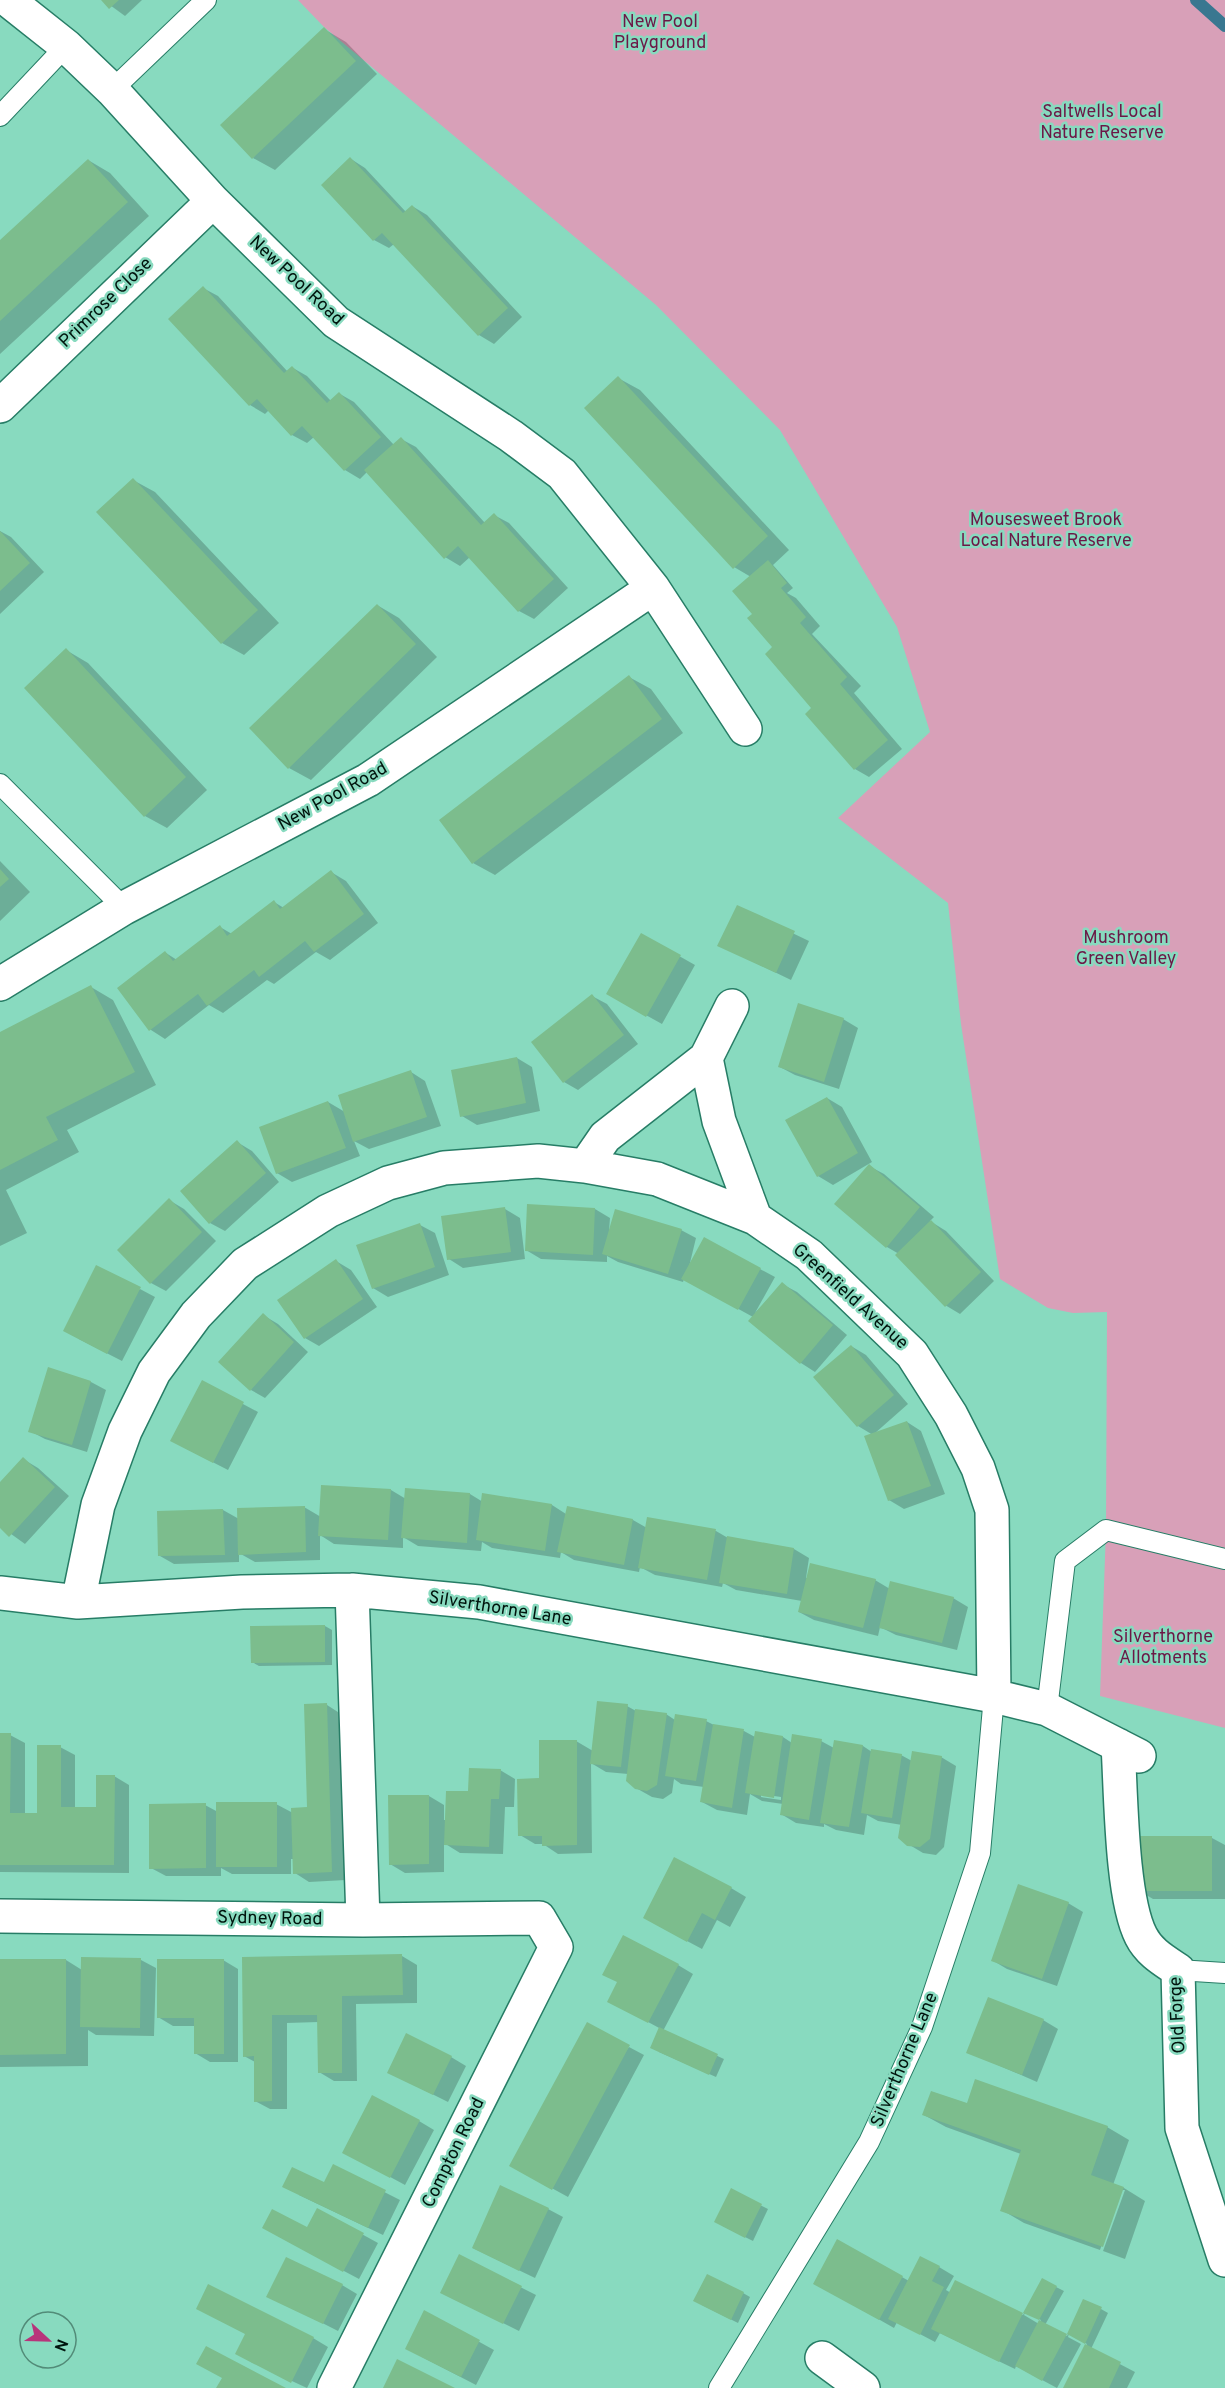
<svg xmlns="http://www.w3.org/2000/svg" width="1225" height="2388" font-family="Overpass,sans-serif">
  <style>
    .green { fill: #d8a0b8 }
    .shadow { fill: #0003; fill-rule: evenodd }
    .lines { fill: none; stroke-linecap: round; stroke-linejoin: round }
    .stream { stroke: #397790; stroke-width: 12 }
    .building { fill: #7cbd8d }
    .service-casing { stroke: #277d66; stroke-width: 22 }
    .minor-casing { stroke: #277d66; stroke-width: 36 }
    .service { stroke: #fff; stroke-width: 20 }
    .minor { stroke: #fff; stroke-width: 33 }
    .labels { text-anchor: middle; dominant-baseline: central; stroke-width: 5; stroke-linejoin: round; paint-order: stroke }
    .park-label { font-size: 18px; fill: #6c1746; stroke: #88dabf }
    .street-label { font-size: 18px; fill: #00140d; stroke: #88dabf }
  </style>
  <rect width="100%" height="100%" fill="#88dabf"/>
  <path class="green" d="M298,0H1225V1728L1100,1696L1106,1530L1107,1312L1073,1313L1048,1308L1000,1279L961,1024L948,903L838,818L930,732L897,627L780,430L656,305L324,27Z"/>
  <path class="shadow" d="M103,0H142L125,16Z
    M324,29L346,42L377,74L275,170L253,158Z
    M351,159L365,168L406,212L412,206L427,215L522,317L494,344L479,335L394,244L389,248L374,240Z
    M88,160L110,173L149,216L0,354V242Z
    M203,288L218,296L288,372L293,368L307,376L331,401L340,394L354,402L394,445L401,439L416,447L485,523L494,515L509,523L568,588L534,619L519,611L470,557L460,566L445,557L367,472L360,479L345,470L314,437L307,443L292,435L269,410L265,414L250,405L170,319Z
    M618,378L640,390L789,550L773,565L793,588L787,593L796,598L820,626L812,634L861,686L854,693L902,749L869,777L855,769L774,647L754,614L751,577L734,567Z
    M133,480L155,492L279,623L244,655L222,643Z
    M0,531L11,537L44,572L0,614Z
    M377,605L399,618L437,657L311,780L289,768Z
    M66,650L88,663L207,790L167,828L145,816Z
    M629,677L651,689L683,733L495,875L473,863Z
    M0,861L30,892L0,921Z
    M331,872L346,881L378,923L330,960L316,952L274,984L267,980L223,1013L209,1005L165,1039L151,1030L119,989L166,953L177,960L220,927L232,934L274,902L284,908Z
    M738,907L809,941L791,980L719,945Z
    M642,935L695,965L662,1024L608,994Z
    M91,987L113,1000L156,1085L67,1130L79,1152L6,1190L27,1233L0,1246V1033Z
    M592,996L607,1004L638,1044L578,1090L564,1082Z
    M843,1019L858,1028L839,1089L795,1075L780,1067Z
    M517,1058L532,1067L540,1111L477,1125L462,1116Z
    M411,1072L425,1081L441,1126L369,1149L354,1141L360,1156L292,1182L277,1173L328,1102L345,1112Z
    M827,1098L842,1107L872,1162L833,1185L818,1176Z
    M237,1142L252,1151L279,1182L225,1231L210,1223Z
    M869,1166L884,1174L934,1217L930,1221L946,1231L994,1281L960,1314L945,1305L899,1254L887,1247Z
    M169,1200L184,1209L216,1241L166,1291L151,1283L119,1250Z
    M505,1209L520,1218L525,1259L463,1268L449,1259Z
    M595,1209L610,1218L609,1231L681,1230L696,1238L689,1267L760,1269L775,1277L755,1313L782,1284L797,1292L847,1335L815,1372L801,1363L750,1321L753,1317L684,1279L683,1282L618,1262L607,1256V1262L541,1259L526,1250Z
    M420,1225L435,1233L449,1275L388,1297L373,1288Z
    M336,1261L351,1270L377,1307L319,1346L305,1338Z
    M140,1289L155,1297L122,1361L79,1339Z
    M263,1315L278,1324L308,1352L265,1398L251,1390Z
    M851,1346L866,1355L908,1404L874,1434L907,1422L921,1431L945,1494L904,1509L889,1500L873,1435L858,1426L816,1377Z
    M49,1369L91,1382L106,1390L87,1452L45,1439L30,1431Z
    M202,1382L258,1412L228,1470L187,1449Z
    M23,1459L38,1468L69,1496L25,1544L0,1526V1484Z
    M391,1490L406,1499L470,1494L483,1502L552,1505L566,1514L568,1508L633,1520L647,1528L716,1531L728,1538L794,1549L809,1558L806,1578L875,1580L890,1589L953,1598L968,1607L957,1650L896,1635L880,1627L878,1636L814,1620L799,1612L802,1601L736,1590L723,1583L722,1587L655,1575L640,1567L639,1572L574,1560L561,1552L560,1558L492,1548L482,1542L481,1551L418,1546L403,1537V1548L334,1544L320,1535V1560L255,1562L239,1553V1562L174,1564L160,1556L223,1510L239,1519L304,1507L321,1517Z
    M325,1626L332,1630V1665L259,1666L252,1662Z
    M327,1705L341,1714L346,1880L309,1882L295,1873L294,1859H291V1874H232L221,1868V1876H166L151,1868L205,1805L218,1812L276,1804L293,1813L308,1809Z
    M627,1706L636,1711L666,1714L675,1720L706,1721L716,1726L744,1731L755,1737L756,1733L783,1737L792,1743L821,1741L834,1748L835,1742L863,1746L872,1752L901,1755L912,1761L941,1757L956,1766L944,1847L936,1855L923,1853L908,1844L902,1825L878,1821L867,1815L864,1835L836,1830L824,1824V1827L796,1823L781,1814L783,1804L762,1801L750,1794L747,1815L717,1810L702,1802L704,1787L681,1784L674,1779L672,1793L663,1799L652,1797L636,1788L628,1774L606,1772L591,1763L592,1853L558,1854L543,1844H535L520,1835L540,1780L576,1741L593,1751ZM761,1794L781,1797V1800L761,1797Z
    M0,1735H10L25,1743V1815H39L60,1747L75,1755V1809H97L114,1776L129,1785V1873L0,1872Z
    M500,1770L515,1779L514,1807H505L503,1854L460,1853L444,1843V1872L405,1873L390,1864L429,1796L444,1805V1820H446L470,1793Z
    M1139,1838H1212L1225,1845V1899H1153L1138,1890Z
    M731,1888L746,1897L730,1927L717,1920L702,1949L659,1926Z
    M1068,1903L1083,1912L1057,1986L1007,1969L992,1960Z
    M402,1956L417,1965V2003L356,2004L357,2081H334L319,2072V2022L287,2023V2109H270L255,2101V2062L244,2056V1958Z
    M66,1960L82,1970L141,1960L156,1968L154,2036L96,2035L88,2030V2066L0,2067V1961Z
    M223,1960L238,1969V2062H210L195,2053V2026H173L158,2017Z
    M678,1965L693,1974L663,2031L724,2059L716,2077L659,2052L661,2029L624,2009L618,1982Z
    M1043,2020L1058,2029L1037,2082L968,2052Z
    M629,2047L644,2055L568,2197L526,2174Z
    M451,2057L466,2066L448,2102L404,2080Z
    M924,2115L1107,2127L1129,2140L1113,2185L1124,2188L1145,2201L1125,2259L1103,2251L1125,2190H1121L1100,2250L1024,2223L1002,2210L1021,2154L946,2127Z
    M419,2121L434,2130L405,2185L357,2159Z
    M333,2166L400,2200L383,2235L299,2195L325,2184Z
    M731,2191L768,2209L753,2241L723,2226Z
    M548,2209L563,2217L535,2278L473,2248Z
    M318,2210L378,2243L359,2279L278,2236L308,2230Z
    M838,2241L909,2281L939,2267L954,2276L946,2290L951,2293L956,2282L1023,2315L1042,2280L1064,2291L1045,2325L1067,2336L1084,2301L1101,2309L1108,2313L1091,2349L1135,2372L1127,2388H1065L1087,2344L1069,2334L1068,2337L1081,2344L1057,2388L1016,2366L1015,2369L940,2333L935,2342L897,2322L894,2328L815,2283ZM1025,2313L1041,2320L1039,2324L1024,2315Z
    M459,2256L536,2295L519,2331L442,2293Z
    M342,2285L357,2294L338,2331L281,2302Z
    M743,2293L750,2297L738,2323L702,2305Z
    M425,2312L494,2350L476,2385L422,2357Z
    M313,2338L328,2347L307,2388L251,2362Z"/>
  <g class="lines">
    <path class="stream" d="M1196,0L1225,26"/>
  </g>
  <path class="building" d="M101,0H119L109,9Z
    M324,27L356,61L252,159L220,125Z
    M350,157L403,213L412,205L508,308L478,336L382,233L373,241L321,185Z
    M88,159L128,202L0,321V240Z
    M203,286L284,373L292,366L327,403L339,392L381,437L344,471L302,426L291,436L257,399L249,406L168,319Z
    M618,376L768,536L733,569L584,408Z
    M401,437L481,525L494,513L554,579L518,612L458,546L444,559L364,470Z
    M133,478L258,610L221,644L96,512Z
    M0,531L30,563L0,591Z
    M768,560L787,583L781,588L806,617L800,623L847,677L840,684L888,740L854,770L805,714L811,708L765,654L772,647L747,618L752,614L732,591Z
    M377,604L416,644L288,769L249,728Z
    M66,648L186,777L144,817L24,688Z
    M629,675L662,719L472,864L439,820Z
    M0,869L9,879L0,887Z
    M331,870L364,914L314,952L305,941L259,977L254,970L207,1006L198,994L149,1031L117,988L165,951L173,961L220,925L227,936L274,900L280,909Z
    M737,905L795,931L776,973L717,946Z
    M641,933L681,955L646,1017L606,994Z
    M91,985L135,1072L46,1117L58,1140L0,1170V1032Z
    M592,994L624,1035L563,1083L531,1042Z
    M798,1003L844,1018L824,1082L778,1067Z
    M517,1057L526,1103L460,1117L451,1070Z
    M411,1070L427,1117L353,1142L338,1095Z
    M827,1097L858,1153L817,1177L785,1120Z
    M328,1101L346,1148L276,1174L259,1127Z
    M237,1140L266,1173L209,1224L180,1191Z
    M869,1164L920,1207L886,1248L834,1204Z
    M169,1198L202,1232L150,1284L117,1250Z
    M527,1204L595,1208L593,1255L525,1251Z
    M505,1207L511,1252L447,1260L441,1216Z
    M615,1209L682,1229L668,1274L602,1254Z
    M931,1220L981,1272L945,1307L895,1255Z
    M420,1223L435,1267L372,1289L356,1245Z
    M704,1237L761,1268L738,1310L681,1279Z
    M336,1259L363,1299L304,1339L277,1300Z
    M96,1265L141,1287L107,1354L63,1331Z
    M782,1282L833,1325L800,1364L748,1321Z
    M263,1313L294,1342L250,1391L218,1362Z
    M851,1345L894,1395L857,1427L813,1377Z
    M48,1367L91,1381L72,1445L28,1432Z
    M202,1380L244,1402L213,1463L170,1441Z
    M907,1421L931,1486L888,1501L864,1436Z
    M23,1457L55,1487L9,1537L0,1528V1482Z
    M321,1485L391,1489L388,1540L318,1536Z
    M405,1488L470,1493L467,1543L401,1538Z
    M482,1493L552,1504L545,1551L476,1540Z
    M305,1506L306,1552L238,1555L237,1508Z
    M567,1506L633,1519L624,1565L557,1552Z
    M223,1509L225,1555L158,1556L157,1511Z
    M647,1517L716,1529L707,1580L638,1568Z
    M727,1536L794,1548L787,1594L719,1583Z
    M810,1563L876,1579L863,1628L798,1612Z
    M890,1581L954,1597L942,1643L879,1628Z
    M325,1625V1662L251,1663L250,1626Z
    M597,1701L628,1704L621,1767L590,1764Z
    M327,1703L332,1872L293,1874L291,1808L307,1807L304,1704Z
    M635,1709L667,1713L657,1785L647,1791L635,1789L626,1781Z
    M675,1714L707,1719L696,1781L665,1776Z
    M713,1724L744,1729L732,1808L700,1802Z
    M755,1731L783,1736L774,1798L745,1793Z
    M0,1733H11L10,1813H37V1745H61V1807H96V1775H115L114,1865H0Z
    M792,1734L822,1739L809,1820L780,1815Z
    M539,1740H577V1845L542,1846V1836H518L517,1779L539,1778Z
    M834,1740L863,1745L849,1827L820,1823Z
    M871,1749L902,1754L892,1818L861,1813Z
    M912,1751L942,1756L930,1839L920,1847L907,1846L898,1838Z
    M469,1768L501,1769L499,1799H491L489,1847L444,1845L446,1791H468Z
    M388,1795H429V1864L389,1865Z
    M216,1802H277V1867H216Z
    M206,1803V1868L149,1869V1804Z
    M1137,1836H1212V1891H1137Z
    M674,1857L732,1887L715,1920L702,1913L687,1942L643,1918Z
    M1018,1884L1069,1902L1042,1979L991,1961Z
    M623,1935L679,1964L648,2023L607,2002L617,1982L602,1975Z
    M402,1954L403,1995L342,1996V2073H318L317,2015H272V2101L254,2102V2056L243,2057L242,1957Z
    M81,1957L141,1958L140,2028L80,2027Z
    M0,1959H66V2054L0,2055Z
    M157,1959H224V2054H194V2018H157Z
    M988,1997L1044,2019L1022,2075L966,2053Z
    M587,2022L630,2045L552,2190L509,2166Z
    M659,2027L718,2054L709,2075L650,2048Z
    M406,2033L452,2056L433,2095L387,2073Z
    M975,2079L1108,2126L1091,2175L1124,2187L1103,2247L1000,2211L1021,2150L922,2115L931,2091L967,2103Z
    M372,2095L420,2120L390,2178L342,2153Z
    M333,2164L386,2190L368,2228L282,2187L292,2167L324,2182Z
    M500,2185L549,2208L519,2271L472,2248Z
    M731,2188L762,2204L745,2238L714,2222Z
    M317,2208L364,2233L343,2272L262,2228L272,2209L307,2227Z
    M837,2239L903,2276L879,2320L813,2284Z
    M459,2254L522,2286L503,2324L440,2293Z
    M920,2256L940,2266L932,2281L944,2287L920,2335L888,2319Z
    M286,2257L343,2284L323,2324L266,2297Z
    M707,2274L744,2292L731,2320L693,2301Z
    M1042,2278L1057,2286L1039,2320L1023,2313Z
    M955,2280L1023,2313L999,2362L931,2329Z
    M208,2284L314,2337L291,2383L235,2354L245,2334L196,2309Z
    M1083,2299L1102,2307L1085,2344L1067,2334Z
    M424,2310L480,2340L461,2377L405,2349Z
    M1039,2320L1067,2334L1042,2381L1015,2366Z
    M1085,2344L1121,2362L1109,2388H1063Z
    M206,2346L286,2388H216L222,2378L196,2364Z
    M397,2359L455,2388H383Z"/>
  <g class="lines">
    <defs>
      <path id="service" d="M112,90L206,0
        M0,116L66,46
        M0,784L124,908
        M1047,1709L1065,1561L1106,1530L1225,1559
        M1178,1970L1225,1973
        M719,2388L869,2142L922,2027L980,1853L994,1696"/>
      <path id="minor" d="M8,0L66,46L112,90L213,201L336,322L511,436L562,474L653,588L745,729
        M0,406L213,201
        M0,984L124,908L368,780L653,588
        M732,1006L706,1058L719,1121L755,1218
        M585,1166L605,1137L706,1058
        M352,1590L363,1920
        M0,1593L78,1602L242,1592L352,1590L479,1602L994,1696L1047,1709L1139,1756
        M78,1602L98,1505L125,1431L154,1372L196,1315L245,1264L328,1211L388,1183L444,1168L538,1161L585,1166L657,1179L755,1218L809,1255L912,1354L951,1415L978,1468L992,1510L994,1696
        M1118,1745C1121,1792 1121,1897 1141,1936C1149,1952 1163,1960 1178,1970L1182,2128L1225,2260
        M0,1916L363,1920L539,1918L556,1947L334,2388
        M822,2358L863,2388"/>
    </defs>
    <use href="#service" class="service-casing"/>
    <use href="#minor" class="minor-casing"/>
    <use href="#service" class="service"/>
    <use href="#minor" class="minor"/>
  </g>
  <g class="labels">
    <g class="park-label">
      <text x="660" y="22">New Pool<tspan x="660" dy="21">Playground</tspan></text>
      <text x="1102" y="112">Saltwells Local<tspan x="1102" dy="21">Nature Reserve</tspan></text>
      <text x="1046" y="520">Mousesweet Brook<tspan x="1046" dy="21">Local Nature Reserve</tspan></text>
      <text x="1126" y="938">Mushroom<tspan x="1126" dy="21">Green Valley</tspan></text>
      <text x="1163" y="1637">Silverthorne<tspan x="1163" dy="21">Allotments</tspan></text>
    </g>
    <g class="street-label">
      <text transform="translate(296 281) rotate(43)">New Pool Road</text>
      <text transform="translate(106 303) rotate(-44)">Primrose Close</text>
      <text transform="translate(333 797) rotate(-29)">New Pool Road</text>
      <text transform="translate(850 1297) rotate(42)">Greenfield Avenue</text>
      <text transform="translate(500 1609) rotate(9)">Silverthorne Lane</text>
      <text transform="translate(270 1919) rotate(1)">Sydney Road</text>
      <text transform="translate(1178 2015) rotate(-93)">Old Forge</text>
      <text transform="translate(905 2060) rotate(-67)">Silverthorne Lane</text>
      <text transform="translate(454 2153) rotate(-64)">Compton Road</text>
    </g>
  </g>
  <g transform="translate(48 2340) rotate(112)"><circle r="28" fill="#88dabf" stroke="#528b78" stroke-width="1.5"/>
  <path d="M0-4.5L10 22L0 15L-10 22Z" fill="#b8347b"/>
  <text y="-9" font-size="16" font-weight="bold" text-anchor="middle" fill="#00140d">N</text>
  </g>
</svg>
